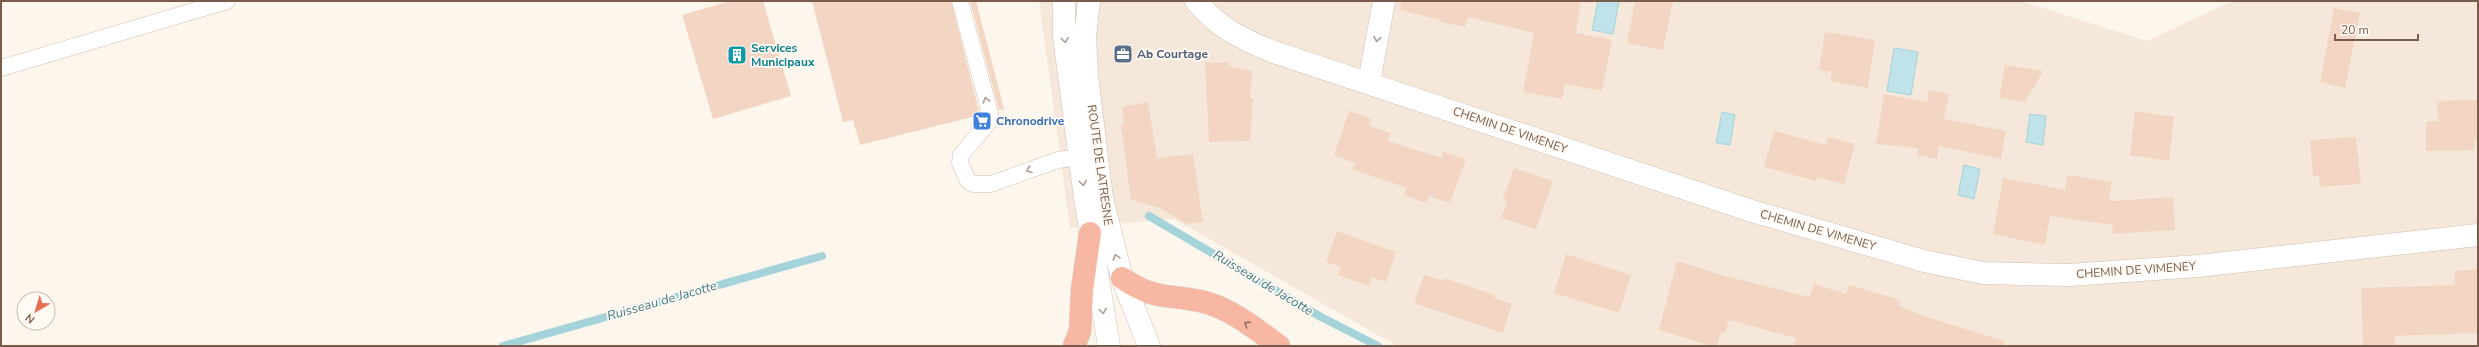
<svg xmlns="http://www.w3.org/2000/svg" width="2479" height="347" font-family="'Nunito Sans',sans-serif">
  <style>
    .residential { fill: #f5e8da }
    .water { fill: #bfe3e8; stroke: #a5d3da }
    .lines { fill: none; stroke-linecap: round; stroke-linejoin: round }
    .stream { stroke: #a5d3da; stroke-width: 8 }
    .building { fill: #f3d5c3 }
    .lane-casing { stroke: #d1beb0; stroke-width: 17 }
    .street-casing { stroke: #d1beb0; stroke-width: 23 }
    .secondary-casing { stroke: #d6c0b0; stroke-width: 23 }
    .highway-casing { stroke: #dad1cd; stroke-width: 23 }
    .lane { stroke: #fff; stroke-width: 16 }
    .street { stroke: #fff; stroke-width: 22 }
    .secondary { stroke: #fff; stroke-width: 22 }
    .highway { stroke: #f7b7a3; stroke-width: 22 }
    .oneway { stroke: #af9d94 }
    .oneway2 { stroke: #936e5e }
    .labels { text-anchor: middle; dominant-baseline: central; stroke-width: 3.5; stroke-linejoin: round; paint-order: stroke }
    .culture-label { font-size: 12px; font-weight: bold; fill: #0d838f; stroke: #fffaf3; text-anchor: start }
    .service-label { font-size: 12px; font-weight: bold; fill: #4e5e75; stroke: #fffaf3; text-anchor: start }
    .shop-label { font-size: 12px; font-weight: bold; fill: #366cbe; stroke: #fffaf3; text-anchor: start }
    .street-label { font-size: 12px; fill: #7a5c4d; stroke: #fffaf3 }
    .water-label { font-size: 13px; font-style: italic; fill: #437c86; stroke: #fffaf3 }
  </style>
  <rect width="100%" height="100%" fill="#fdf6ec"/>
  <path class="residential" d="M1039,1H2021L2147,41L2232,1H2478V346H1397L1174,219L1070,228Z"/>
  <path class="water" d="M1598,1H1619L1613,34L1592,30Z
    M1894,48L1918,52L1911,95L1887,91Z
    M1722,112L1735,115L1730,145L1716,143Z
    M2030,114L2046,116L2043,145L2026,142Z
    M1964,165L1980,169L1974,199L1958,195Z"/>
  <g class="lines">
    <path class="stream" d="M1149,216L1321,317L1378,346
      M503,346L822,256"/>
  </g>
  <path class="building" d="M730,1H763L791,96L713,119L682,15Z
    M812,1H951L980,115L860,145L853,120L843,122Z
    M970,1H976L1004,109L999,110Z
    M1401,1H1581L1576,33L1612,40L1602,91L1565,84L1562,99L1523,92L1534,33L1468,17L1465,27L1441,22V20L1400,10Z
    M1635,1H1673L1663,50L1627,43Z
    M2334,8L2360,13L2345,88L2320,82Z
    M1825,32L1875,40L1868,88L1830,81L1832,72L1819,70Z
    M1229,62V66L1252,71L1250,98H1253L1250,141L1209,142L1205,63Z
    M2005,65L2043,71L2025,102L1999,98Z
    M1929,90L1949,94L1944,119L2006,131L2001,159L1939,146L1937,159L1917,155L1918,148L1876,144L1884,94L1927,102Z
    M2478,100V141H2474V150L2426,151V122L2438,121L2437,101Z
    M1148,102L1157,158L1193,154L1203,222L1187,224L1160,208L1131,200L1121,125L1124,124L1122,107Z
    M1349,111L1371,119L1369,126L1390,133L1388,141L1441,158L1443,152L1466,159L1450,203L1429,196L1426,203L1404,195L1407,188L1353,170L1355,163L1334,155Z
    M2135,111L2174,117L2169,161L2130,155Z
    M1774,131L1826,145L1828,137L1855,144L1844,184L1817,177L1816,181L1764,167Z
    M2356,137L2361,184L2320,187L2319,176H2313L2310,140Z
    M1514,168L1553,181L1536,229L1501,218L1507,201L1503,199Z
    M2067,175L2112,182L2109,201L2173,197L2175,230L2112,234L2113,225L2050,216L2045,245L1993,234L2003,178L2065,190Z
    M1337,231L1396,252L1386,282L1372,277L1369,286L1338,275L1341,267L1326,262Z
    M1566,254L1631,275L1619,313L1554,293Z
    M1677,261L1718,274L1809,297L1814,284L1846,294L1849,285L1900,300L1899,306L1927,317L2004,341L2003,346H1793L1796,338L1729,320L1725,333L1721,332L1717,346H1710L1659,330Z
    M2478,269V333L2395,336V346H2363L2361,288L2455,285L2454,271Z
    M1424,275L1443,281L1444,278L1495,295L1494,298L1512,304L1503,333L1414,303Z"/>
  <g class="lines">
    <defs>
      <path id="lane" d="M960,1L990,113L988,123L961,155L960,163L968,181L973,184H991L1058,160L1080,157
        M1,68L227,1"/>
      <path id="street" d="M1196,1C1219,28 1241,39 1274,52L1752,211L1924,261L1983,273L2069,275L2198,266L2478,235
        M1369,82L1384,1"/>
      <path id="secondary" d="M1064,1V36L1085,198L1109,346
        M1089,1L1085,36L1087,76L1102,198L1122,278L1149,346"/>
      <path id="highway" d="M1122,278C1154,300 1166,294 1200,301C1229,307 1256,329 1279,346
        M1074,346L1080,331L1082,290L1090,233"/>
    </defs>
    <use href="#lane" class="lane-casing"/>
    <use href="#street" class="street-casing"/>
    <use href="#secondary" class="secondary-casing"/>
    <use href="#highway" class="highway-casing"/>
    <use href="#lane" class="lane"/>
    <use href="#street" class="street"/>
    <use href="#secondary" class="secondary"/>
    <use href="#highway" class="highway"/>
  </g>
  <defs><path id="oneway-chevron" d="M-2-3.5L2.5 0L-2 3.5" fill="none" stroke-width="1.6" stroke-linecap="round" stroke-linejoin="round"/></defs>
  <g class="oneway">
    <use href="#oneway-chevron" transform="translate(1377 39) rotate(101)"/>
    <use href="#oneway-chevron" transform="translate(1065 40) rotate(83)"/>
    <use href="#oneway-chevron" transform="translate(986 100) rotate(-105)"/>
    <use href="#oneway-chevron" transform="translate(1029 170) rotate(160)"/>
    <use href="#oneway-chevron" transform="translate(1083 183) rotate(83)"/>
    <use href="#oneway-chevron" transform="translate(1116 257) rotate(-106)"/>
    <use href="#oneway-chevron" transform="translate(1103 311) rotate(81)"/>
  </g>
  <use class="oneway2" href="#oneway-chevron" transform="translate(1247 324) rotate(-146)"/>
  <defs>
    <symbol id="office-square" viewBox="-11 -11 22 22"><rect x="-9" y="-9" width="18" height="18" rx="4" fill="#5c6f8a" stroke="#fffaf3"/><path d="M-6-3h4V-5.5h4V-3h4V5H-6ZM-1-4.5V-3h2v-1.5ZM-6 0V1H6V0Z" fill="#fff"/></symbol>
    <symbol id="building-square" viewBox="-11 -11 22 22"><rect x="-9" y="-9" width="18" height="18" rx="4" fill="#0f9aa8" stroke="#fffaf3"/><path d="M-4-6H4V6H1V3H-1V6H-4ZM-2.5-4.3h1.7v1.8h-1.7ZM.8-4.3h1.7v1.8H.8ZM-2.5-1h1.7V.8h-1.7ZM.8-1h1.7V.8H.8Z" fill="#fff"/></symbol>
    <symbol id="supermarket-square" viewBox="-11 -11 22 22"><rect x="-9" y="-9" width="18" height="18" rx="4" fill="#3f7fe0" stroke="#fffaf3"/><path d="M-6-5.5h2.5l.6 2H6L4.5 2H-2.5L-4.4-4H-6ZM-1.5 3.2a1.3 1.3 0 1 0 .1 0ZM3 3.2a1.3 1.3 0 1 0 .1 0Z" fill="#fff"/></symbol>
  </defs>
  <g fill-rule="evenodd">
    <use href="#office-square" x="1112" y="43" width="22" height="22"/>
    <use href="#building-square" x="726" y="44" width="22" height="22"/>
    <use href="#supermarket-square" x="971" y="110" width="22" height="22"/>
  </g>
  <g class="labels">
    <g class="culture-label">
      <text x="751" y="48">Services<tspan x="751" dy="14">Municipaux</tspan></text>
    </g>
    <g class="service-label">
      <text x="1137" y="54">Ab Courtage</text>
    </g>
    <g class="shop-label">
      <text x="996" y="121">Chronodrive</text>
    </g>
    <g class="street-label">
      <text transform="translate(1510 130) rotate(19)">CHEMIN DE VIMENEY</text>
      <text transform="translate(1100 165) rotate(82)">ROUTE DE LATRESNE</text>
      <text transform="translate(1818 230) rotate(16)">CHEMIN DE VIMENEY</text>
      <text transform="translate(2136 270) rotate(-4)">CHEMIN DE VIMENEY</text>
    </g>
    <g class="water-label">
      <text transform="translate(1263 283) rotate(31)">Ruisseau de Jacotte</text>
      <text transform="translate(662 301) rotate(-16)">Ruisseau de Jacotte</text>
    </g>
  </g>
  <rect width="2479" height="347" fill="none" stroke="#7a5c4d" stroke-width="4"/>
  <g transform="translate(36 311) rotate(218)"><circle r="19" fill="#fffaf3" stroke="#cabbb1"/>
  <path d="M0-3L7 15L0 10L-7 15Z" fill="#e76f51"/>
  <text y="-6" font-size="11" font-weight="bold" text-anchor="middle" fill="#7a5c4d">N</text>
  </g>
  <path d="M2335 34v6h83v-6" fill="none" stroke="#7a5c4d" stroke-width="2"/>
  <text x="2341" y="34" font-size="12" fill="#7a5c4d" stroke="#fffaf3" stroke-width="3" paint-order="stroke">20 m</text>
</svg>
